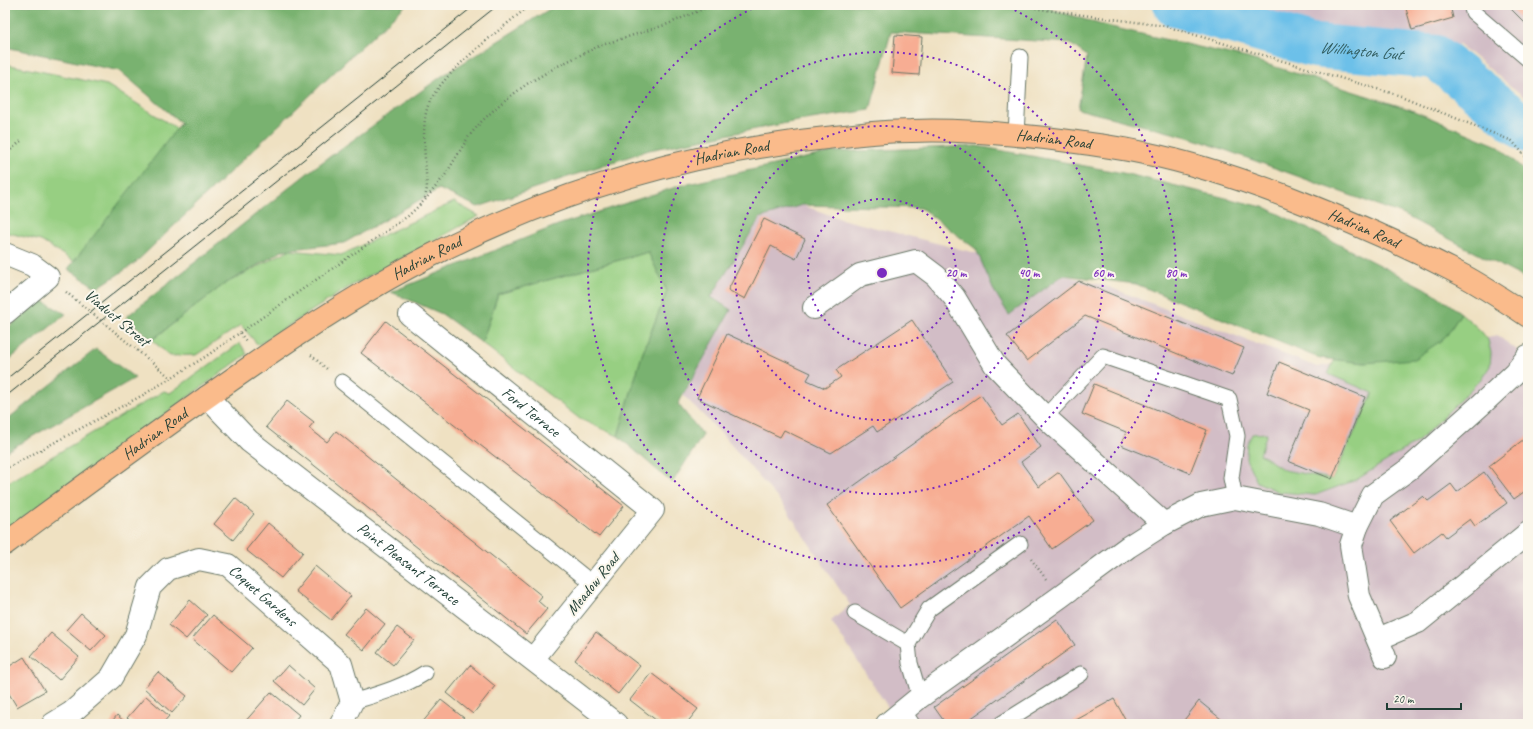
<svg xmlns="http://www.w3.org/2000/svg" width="1533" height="729" font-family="Caveat,sans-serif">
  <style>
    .industrial { fill: #d2bdc6 }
    .green { fill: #97cf82; stroke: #5b865b }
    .forest { fill: #79b270; stroke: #4c7852 }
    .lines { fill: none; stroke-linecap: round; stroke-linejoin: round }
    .river { stroke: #6cc0e9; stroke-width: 44 }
    .building { fill: #f7ad93 }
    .lane-casing { stroke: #687666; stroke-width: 17 }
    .street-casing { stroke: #687666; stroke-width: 24 }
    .primary-casing { stroke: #687666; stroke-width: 24 }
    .path { stroke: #687666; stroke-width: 2.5; stroke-dasharray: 1 3; stroke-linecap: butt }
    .lane { stroke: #fff; stroke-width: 15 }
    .street { stroke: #fff; stroke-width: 22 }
    .primary { stroke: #fabb8b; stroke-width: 22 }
    .tram { stroke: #1f3d34; stroke-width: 1 }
    .ring { fill: none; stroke: #7b2cbf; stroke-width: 2; stroke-dasharray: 2 4 }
    .labels { text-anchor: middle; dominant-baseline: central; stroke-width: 4; stroke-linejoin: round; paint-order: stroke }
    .street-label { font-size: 16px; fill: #1f3d34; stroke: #fbf7ec }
    .water-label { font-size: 17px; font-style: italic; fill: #325e61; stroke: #fbf7ec }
    .centre { fill: #7b2cbf; stroke: #fbf7ec; stroke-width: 2 }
    .ring-label { font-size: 12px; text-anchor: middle; font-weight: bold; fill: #7b2cbf; stroke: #fbf7ec; stroke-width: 4; stroke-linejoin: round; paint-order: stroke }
  </style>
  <rect width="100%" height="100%" fill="#fbf7ec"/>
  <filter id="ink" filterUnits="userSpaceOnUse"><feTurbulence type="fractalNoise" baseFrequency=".025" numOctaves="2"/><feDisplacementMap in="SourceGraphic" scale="8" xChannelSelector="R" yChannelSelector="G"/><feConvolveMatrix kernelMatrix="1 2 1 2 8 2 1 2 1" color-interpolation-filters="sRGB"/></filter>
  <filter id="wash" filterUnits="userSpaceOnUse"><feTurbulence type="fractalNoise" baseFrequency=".012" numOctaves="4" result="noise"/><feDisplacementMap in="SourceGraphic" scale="16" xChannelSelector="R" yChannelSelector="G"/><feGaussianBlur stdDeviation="0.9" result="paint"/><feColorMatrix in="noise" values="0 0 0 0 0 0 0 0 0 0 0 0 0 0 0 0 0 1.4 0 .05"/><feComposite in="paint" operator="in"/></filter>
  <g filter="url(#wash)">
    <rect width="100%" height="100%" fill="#efe1c2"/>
    <path class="industrial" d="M1222,5H1528V100L1460,45L1306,38Z
      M802,205L841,219L1106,286L1317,367L1498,336L1528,358V724H899L831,621L850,605L785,507L720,432L678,390L731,310L711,297L760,218Z"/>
    <path class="green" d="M5,64L107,85L189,136L78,264L41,241L5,232Z
      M454,202L479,216L349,287L258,345L241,325L196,355L170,356L152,340L223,285L289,250L341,255Z
      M648,252L667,291L642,355L618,436L580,419L482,343L498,294Z
      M1461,313L1481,331L1488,340L1491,353L1490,366L1482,378L1420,440L1356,480L1315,495L1279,492L1257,482L1246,459L1247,444L1252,434L1267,433L1260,454L1284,470L1332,479L1373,393L1328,374L1335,359L1365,363L1445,338Z
      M240,343L247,354L5,531V484L164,391L170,393Z"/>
    <path class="forest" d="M5,5H406L348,59L134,264L97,288L68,269L181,123L120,71L5,47Z
      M556,5H1038L1102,25L1247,58L1409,109L1498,146L1528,174V280L1402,214L1192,138L1078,109L1087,56L1069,43L891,32L870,110L792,122L649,150L478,207L439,189L344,243L284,250L223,285L152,340L126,317L314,168L442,76Z
      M977,146L1123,173L1267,208L1434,293L1461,313L1445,338L1414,359L1365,363L1319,358L1136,284L1063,275L1009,315L993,289L976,249L921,208L802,205L760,218L711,297L731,310L678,404L703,435L672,483L618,436L642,355L667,291L648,252L498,294L482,343L442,314L391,292L558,225L679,186L832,152Z
      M41,300L66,314L5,363V330Z
      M96,349L135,378L5,452V421Z"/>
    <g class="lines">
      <path class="river" id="s1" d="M1175,5L1315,46L1436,57L1528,131"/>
    </g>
    <g id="blocks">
      <path class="building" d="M1405,5H1450L1453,18L1412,30Z
        M1507,5H1528V26Z
        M895,35L922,37L919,75L892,73Z
        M764,219L805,239L796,259L771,246L745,299L728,290Z
        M1079,281L1244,348L1232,376L1085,316L1027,361L1007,336Z
        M912,320L953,382L877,432L873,426L831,453L784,430L780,437L697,398L727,334L811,373L807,380L825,388L841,377L836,370Z
        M386,321L624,506L599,537L361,353Z
        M1279,362L1365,397L1332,479L1288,461L1309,410L1267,393Z
        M1094,384L1207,430L1190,473L1121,445L1126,432L1082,414Z
        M981,395L1002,425L1018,414L1041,447L1021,462L1039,487L1059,472L1093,520L1052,549L1029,516L900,608L827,505Z
        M287,401L314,422L309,428L327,442L336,431L542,596L538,601L547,609L526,634L266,427Z
        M1528,436V489L1514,499L1489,466Z
        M1484,472L1507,503L1475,526L1470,519L1446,537L1442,532L1414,553L1390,521L1423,496L1428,501L1451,484L1457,492Z
        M235,498L254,514L233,540L214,524Z
        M268,523L303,552L281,578L246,550Z
        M315,566L351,596L331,620L295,591Z
        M190,600L207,615L186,639L169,625Z
        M366,608L385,624L364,650L344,634Z
        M81,613L106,635L91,651L66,630Z
        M213,615L252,648L231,672L192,639Z
        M1057,619L1075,645L963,724H946L934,707Z
        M397,627L414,640L393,665L377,652Z
        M596,632L640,666L618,694L575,660Z
        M51,633L79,657L59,680L31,656Z
        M24,657L45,691L17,707L5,687V669Z
        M288,665L315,689L302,705L274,681Z
        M470,665L495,686L473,714L447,693Z
        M158,672L187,696L172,713L144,688Z
        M651,673L698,709L686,724H661L630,700Z
        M271,692L299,715L292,724H243Z
        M146,696L169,716L162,724H135L127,718Z
        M1114,699L1128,724H1069Z
        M441,700L464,718L459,724H421Z
        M1199,701L1227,724H1181Z
        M117,715L127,724H110Z"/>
    </g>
  </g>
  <g filter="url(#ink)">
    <use href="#blocks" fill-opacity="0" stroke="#687666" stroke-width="1"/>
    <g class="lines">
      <defs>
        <path id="lane" d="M1471,5L1473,12L1528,59
          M1016,135L1020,57
          M342,382L593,584
          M1045,417L1103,356L1229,399L1237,436L1231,478L1235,498
          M855,613L908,644L910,663L920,697
          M908,644L929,609L1020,544
          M352,702C378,694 401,688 425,673
          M903,710L912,724
          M1001,724L1081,674"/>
        <g id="street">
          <path d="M5,254L32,265L48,277L5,313"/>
          <path d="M814,308L860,275L916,261L936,276L954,297L995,365L1045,417L1164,524"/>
          <path id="s2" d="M410,315L653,510L533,659"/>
          <path id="s3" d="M207,397L249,441L616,724"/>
          <path d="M1357,527L1351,545L1359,596L1385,657"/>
          <path d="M1378,639L1418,622L1528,533"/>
          <path id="s4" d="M53,724L71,713L111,678L136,635L150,587L168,569L199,559L228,565L341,664L352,702L341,724"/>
          <path d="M887,724L920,697L1060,597L1128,547L1164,524L1201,505L1235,498L1319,514L1357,527L1373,495L1409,469L1485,401L1515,373L1528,356"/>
        </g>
        <g id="primary">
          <path id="s5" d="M5,544C86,484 167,424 250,367C307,327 366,289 428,257C556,191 693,151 835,137C860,134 886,131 911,131C955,129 1000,133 1045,138C1078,142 1111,146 1144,153C1193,163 1241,179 1288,197C1348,220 1407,246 1464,276C1486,288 1507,302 1528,316"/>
        </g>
      </defs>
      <use href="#lane" class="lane-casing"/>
      <use href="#street" class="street-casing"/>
      <use href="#primary" class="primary-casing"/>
      <path class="path" d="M1024,5L1039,9L1165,26L1401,96L1512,141L1528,159
        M5,155L21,141
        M425,198L427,188C426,167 421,128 427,109C436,76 503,28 530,5
        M66,292L171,378
        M240,333L246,341
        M311,355L328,370
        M5,469L143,395L205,357L408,216L425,200L446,174L469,136L481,122L500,104L527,84L558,66L599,46L668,24L712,5
        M1031,559L1046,579"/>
      <use href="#lane" class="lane"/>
      <use href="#street" class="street"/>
      <use href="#primary" class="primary"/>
      <path class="tram" d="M5,380L475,5
        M5,397L498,5"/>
    </g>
  </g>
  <g class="ring">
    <circle cx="882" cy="273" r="74"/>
    <circle cx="882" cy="273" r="147"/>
    <circle cx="882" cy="273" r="221"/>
    <path d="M1004 5A294 294 0 1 1 760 5"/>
  </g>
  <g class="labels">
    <g class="street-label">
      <text stroke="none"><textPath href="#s5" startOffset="1158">Hadrian Road</textPath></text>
      <text stroke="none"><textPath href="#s5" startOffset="834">Hadrian Road</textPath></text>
      <text stroke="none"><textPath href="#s5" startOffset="1482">Hadrian Road</textPath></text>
      <text stroke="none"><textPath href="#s5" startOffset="510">Hadrian Road</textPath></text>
      <text transform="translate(117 318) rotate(40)">Viaduct Street</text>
      <text stroke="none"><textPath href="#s2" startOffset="155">Ford Terrace</textPath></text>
      <text stroke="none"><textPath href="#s5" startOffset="186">Hadrian Road</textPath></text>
      <text stroke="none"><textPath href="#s3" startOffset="262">Point Pleasant Terrace</textPath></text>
      <text transform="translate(593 584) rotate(-51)">Meadow Road</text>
      <text stroke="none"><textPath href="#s4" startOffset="308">Coquet Gardens</textPath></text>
    </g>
    <g class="water-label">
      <text stroke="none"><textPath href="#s1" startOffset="192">Willington Gut</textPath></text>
    </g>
  </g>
  <circle cx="882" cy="273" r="6" class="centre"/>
  <g class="ring-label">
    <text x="956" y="277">20 m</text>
    <text x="1029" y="277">40 m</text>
    <text x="1103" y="277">60 m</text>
    <text x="1176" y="277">80 m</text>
  </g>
  <rect width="1533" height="729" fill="none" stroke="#fbf7ec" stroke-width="20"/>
  <path d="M1387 703v6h74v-6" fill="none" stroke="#1f3d34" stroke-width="2"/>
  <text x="1393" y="703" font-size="12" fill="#1f3d34" stroke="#fbf7ec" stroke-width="3" paint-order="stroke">20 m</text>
</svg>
